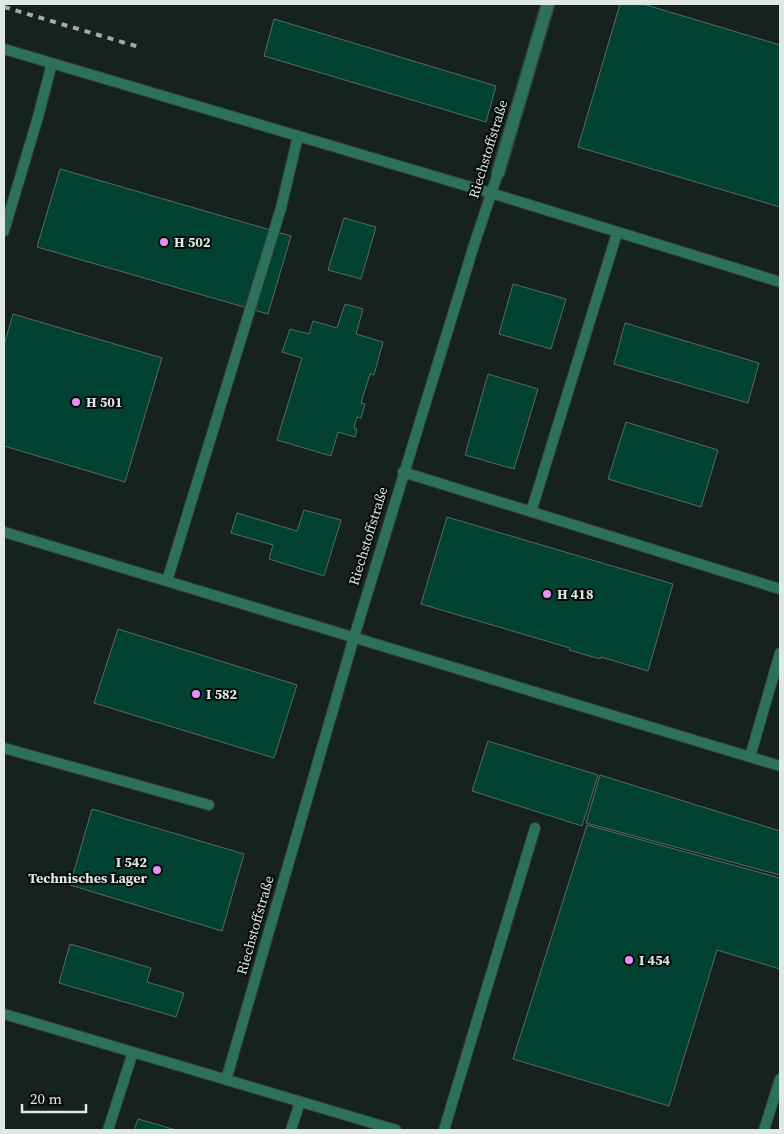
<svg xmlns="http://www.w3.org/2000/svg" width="784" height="1134" font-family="'Source Serif 4',serif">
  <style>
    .building { fill: #014232; stroke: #5b6863 }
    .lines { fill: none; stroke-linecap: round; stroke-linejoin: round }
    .lane-casing { stroke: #323e39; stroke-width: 12 }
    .street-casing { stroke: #323e39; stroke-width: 15 }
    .lane { stroke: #2d715b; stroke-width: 10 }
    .street { stroke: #2d715b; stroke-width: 12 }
    .rail { stroke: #a2aba7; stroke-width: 4; stroke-dasharray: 6 6; stroke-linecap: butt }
    .poi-dot { fill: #eb8dfb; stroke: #060a08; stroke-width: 2 }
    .labels { text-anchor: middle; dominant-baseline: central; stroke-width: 4; stroke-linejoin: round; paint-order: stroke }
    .street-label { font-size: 14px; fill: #e0e8e4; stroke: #060a08 }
    .poi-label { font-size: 14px; font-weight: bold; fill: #e0e8e4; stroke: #060a08; text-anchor: start }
  </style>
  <rect width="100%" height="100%" fill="#16221d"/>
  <path class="building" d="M620,4H643L780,45V207L578,147Z
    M274,19L496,86L486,122L264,56Z
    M60,169L291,236L268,314L37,247Z
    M344,218L376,227L361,279L328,270Z
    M513,284L566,299L551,349L499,334Z
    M345,304L363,309L356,334L383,342L374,375L370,374L361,403L365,404L361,418L357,417L354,428L357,429L355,437L338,432L331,456L277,440L302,358L282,352L290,329L309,334L313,321L337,328Z
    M13,314L162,358L125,482L4,446V345Z
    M625,323L759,363L748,403L614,364Z
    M488,374L538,389L514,469L465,455Z
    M626,422L718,450L701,507L608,479Z
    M304,510L341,520L324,576L269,559L273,545L231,533L237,513L297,531Z
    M447,517L673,584L648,671L601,657L600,659L569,650L570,648L421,604Z
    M118,629L297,685L274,758L94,703Z
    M488,741L598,775L582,826L472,791Z
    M600,775L780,831V875L586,823Z
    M92,809L244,854L222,931L70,885Z
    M587,825L780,878V969L717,950L669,1106L513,1059Z
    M70,944L151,968L147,982L184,993L176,1017L59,983Z
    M138,1119L176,1130H134Z"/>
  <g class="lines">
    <defs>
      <path id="lane" d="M4,49L491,193L780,282
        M4,231L38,117L52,63
        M403,472L780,589
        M531,512L617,233
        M4,532L780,766
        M167,581L281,208L298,136
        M4,748L209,805
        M750,757L780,653
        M4,1014L396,1130
        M226,1080L354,637L474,245L498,173
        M108,1130L133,1052
        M291,1130L300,1102
        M444,1130L535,828
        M764,1130L780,1079"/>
      <path id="street" d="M498,173L548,4"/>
    </defs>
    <use href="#lane" class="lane-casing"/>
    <use href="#street" class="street-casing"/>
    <use href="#lane" class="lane"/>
    <use href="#street" class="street"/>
    <path class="rail" d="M4,7L139,47"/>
  </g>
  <g class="poi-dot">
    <circle cx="164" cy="242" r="5"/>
    <circle cx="76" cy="402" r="5"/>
    <circle cx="547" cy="594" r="5"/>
    <circle cx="196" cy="694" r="5"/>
    <circle cx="157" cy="870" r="5"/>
    <circle cx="629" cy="960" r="5"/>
  </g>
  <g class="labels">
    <g class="street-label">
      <text transform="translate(488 149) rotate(-73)">Riechstoffstraße</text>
      <text transform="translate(368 536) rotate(-73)">Riechstoffstraße</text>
      <text transform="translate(255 925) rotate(-74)">Riechstoffstraße</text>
    </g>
    <g class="poi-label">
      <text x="174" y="242">H 502</text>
      <text x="86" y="402">H 501</text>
      <text x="557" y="594">H 418</text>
      <text x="206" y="694">I 582</text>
      <text x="147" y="862" text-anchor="end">I 542<tspan x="147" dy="16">Technisches Lager</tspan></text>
      <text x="639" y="960">I 454</text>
    </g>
  </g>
  <rect width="784" height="1134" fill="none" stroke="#e0e8e4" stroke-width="10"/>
  <path d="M22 1104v8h64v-8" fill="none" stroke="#e0e8e4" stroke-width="2.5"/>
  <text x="30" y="1104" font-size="15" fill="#e0e8e4" stroke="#060a08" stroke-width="4" paint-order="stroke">20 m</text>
</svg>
